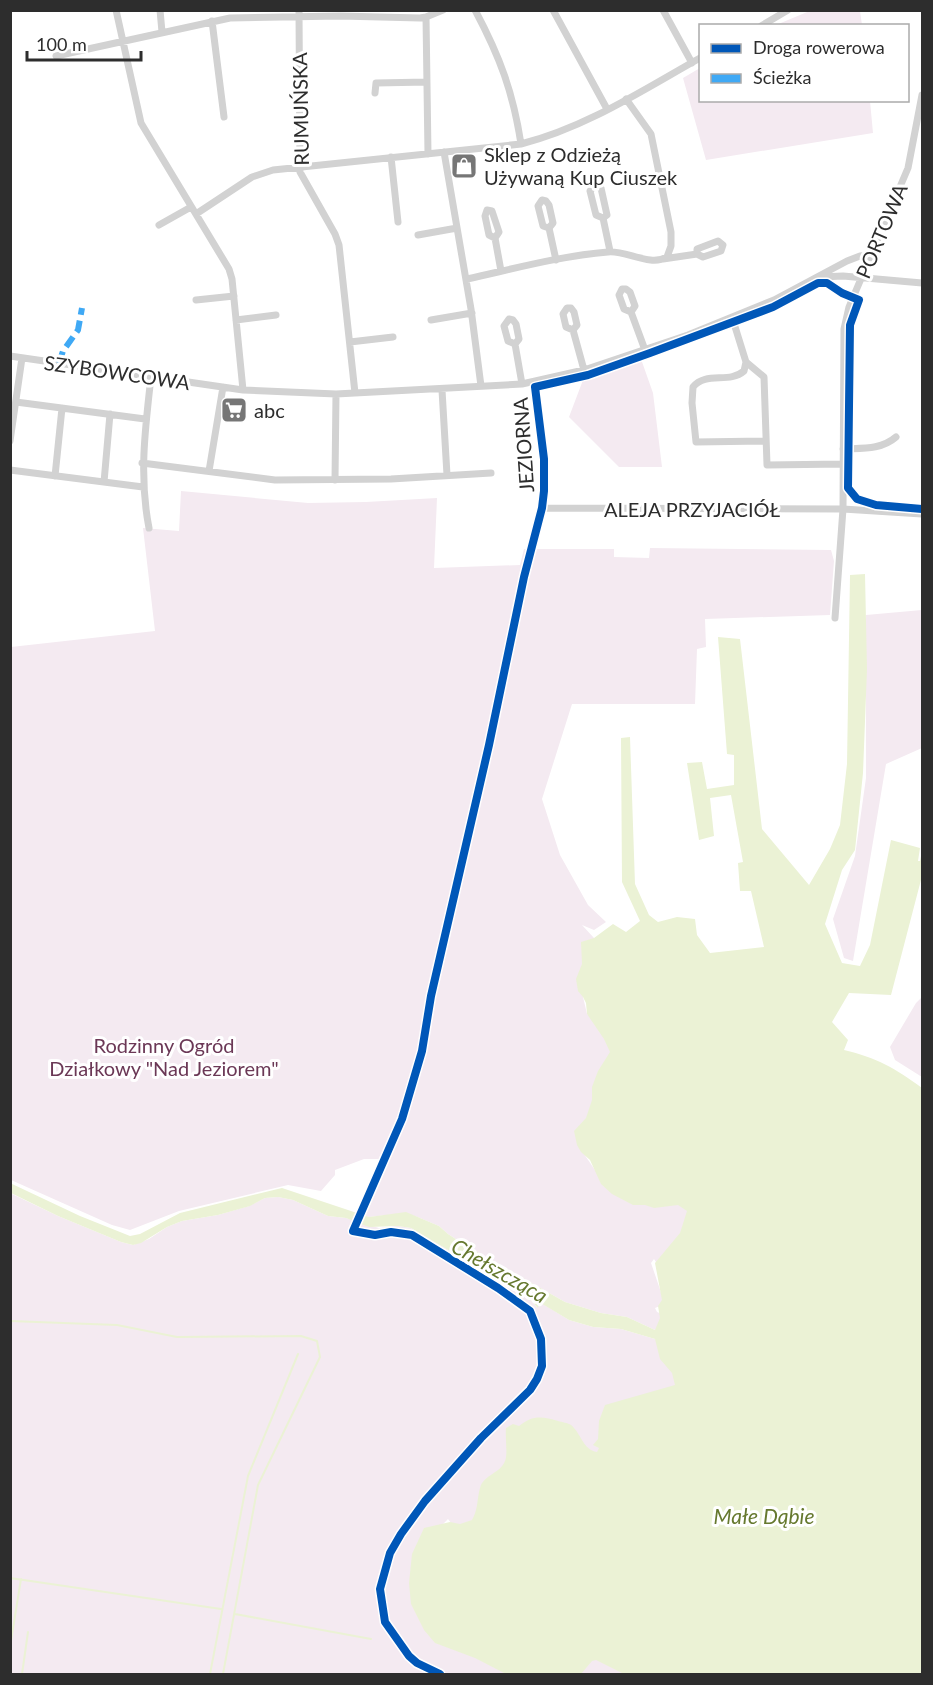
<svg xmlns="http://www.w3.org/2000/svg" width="933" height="1685" font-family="Lato,sans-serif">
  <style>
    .green { fill: #f4eaf1 }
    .water { fill: #ebf2d5 }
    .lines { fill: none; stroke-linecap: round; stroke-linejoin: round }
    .stream { stroke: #ebf2d5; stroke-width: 2 }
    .minor { stroke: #d2d2d2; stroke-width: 7 }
    .quiet { stroke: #3fa9f5; stroke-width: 6; stroke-dasharray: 12 6; stroke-linecap: butt }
    .cycleway-casing { stroke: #fff; stroke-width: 11 }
    .cycleway { stroke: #0057b8; stroke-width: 8 }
    .labels { text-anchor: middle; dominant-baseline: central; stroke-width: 6; stroke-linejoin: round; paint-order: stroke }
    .street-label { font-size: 20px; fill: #2d2d2d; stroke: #fff }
    .poi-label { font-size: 20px; fill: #2d2d2d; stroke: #fff; text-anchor: start }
    .park-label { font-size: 20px; fill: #6b3856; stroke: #fff }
    .water-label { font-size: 21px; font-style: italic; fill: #66792f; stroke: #fff }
  </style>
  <rect width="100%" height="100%" fill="#fff"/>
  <path class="green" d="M812,10L860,11L862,25H776Z
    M700,68V100L870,101L873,133L706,160L683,78Z
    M641,359L653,393L662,467H619L569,417L583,380Z
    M181,491L308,503L366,502L437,498L434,568L520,565L524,549H614V557L649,558L650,548L831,550L834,561L830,615L705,619L706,647L697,649L695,704H572L542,799L560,855L588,905L606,922L594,930L582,925L594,938L583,997L587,1014L616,1034L584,1154L595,1170L724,1184L661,1262H656L654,1259L651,1263L665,1304L655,1308L657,1312L671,1318L655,1330L627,1317L601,1313L565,1302L468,1247L448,1234L439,1226L420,1218L406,1213L369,1217L364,1216L387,1159H364L335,1170V1175L321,1191L288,1185L179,1211L130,1230L112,1225L11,1180V647L155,631L143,528L179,531Z
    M922,610V748L886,764L853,961L844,958L833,919L855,856L866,778V615Z
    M922,997V1077L895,1060L890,1047L916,1003Z
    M10,1193L58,1216L121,1242L133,1245L149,1239L167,1227L182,1221L218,1215L249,1206L265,1198L278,1197L293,1200L328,1216L346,1218L379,1228L398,1226L411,1228L460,1257L495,1275L529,1298L537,1307L538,1301L569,1320L593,1327L621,1329L655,1339L688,1374L612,1445L503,1507L455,1528L448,1519L443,1524L518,1674H11Z
    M586,1652L652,1674H571Z"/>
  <path class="water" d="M865,574L867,669L863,773L855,850L842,870L825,924L842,963L860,966L870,945L891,840L920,848L918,861H920L922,851V876L891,995L849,993L832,1022L848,1040L844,1050C877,1058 895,1068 922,1088V1674H624L596,1660L592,1661L581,1674H506L475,1658L435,1643L424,1630L411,1604L409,1583L412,1554L424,1528L450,1522L460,1524L472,1520C478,1510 477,1499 480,1488C484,1474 500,1474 505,1461C508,1455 505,1436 506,1428L513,1424L519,1426C532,1415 542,1416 558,1421C562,1422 568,1423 571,1425C581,1433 583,1450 597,1452L599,1448L593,1445L598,1439L599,1421L605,1405L675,1385L672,1373L660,1359L655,1339L621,1329L593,1327L569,1320L539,1302L538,1308L529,1298L495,1275L460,1257L411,1228L398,1226L369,1227L346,1218L328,1216L293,1200L278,1197L265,1198L250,1206L218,1215L182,1221L167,1227L141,1243L133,1245L121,1242L58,1216L13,1194L11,1193L10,1183L80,1216L130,1236L140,1234L180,1213L282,1188L369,1217L406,1212L439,1226L448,1234L468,1247L565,1302L601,1313L627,1317L655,1330L660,1318L658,1306L662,1300L655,1263L680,1233L687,1211L678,1205L654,1208L645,1205H633L612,1194L601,1184L590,1160L581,1152L577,1145L574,1131L586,1118L592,1100V1087L598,1071L610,1052L604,1039L587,1014L586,1003L583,997L578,991L576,979L582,964L581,942L594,938L613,924L626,932L640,921L622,882L621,738L630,737L635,884L649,915L658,922L677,917L695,919L697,935L710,953L764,947L751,891H740L738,863L743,862L731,795L710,798L714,836L699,840L687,763L702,762L707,789L734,785V755L727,754L718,637L740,639L762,829L809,885L830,849L840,825L847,764L850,575Z"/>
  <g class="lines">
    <path class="stream" d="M10,1321L117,1325L177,1337L301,1336L317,1341L320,1357L258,1485L223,1674
      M10,1578L221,1609
      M235,1614L371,1639
      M10,1647L21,1579
      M22,1674L28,1632
      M210,1674L248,1476L298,1354"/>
    <path class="minor" d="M116,10L141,123L229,269L232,279L243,390
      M160,10L162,32
      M299,10L300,172L335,234L339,245L355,393
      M475,10C500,57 513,92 521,144
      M553,10L607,109
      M663,10L692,63
      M426,17L428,154
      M212,21L224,117
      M761,26L788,10
      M56,56L230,18L340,16L420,18L426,17L443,10
      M375,93L376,83L427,82
      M444,152L471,309L481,386
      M391,157L398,222
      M196,214L252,177L273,170L521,144C585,128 643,90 700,58
      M603,218L596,215L590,191L594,186L601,188L607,215L603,218L610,251
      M159,225L191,207
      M549,228L553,223L549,205L546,201L542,200L538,206L543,226L549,228L556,260
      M418,235L457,228
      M495,238L489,235L485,216L487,210L492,211L499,232L495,238L501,271
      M663,259L697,254L703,257L721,251L723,245L718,241L697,249V254
      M821,277L843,276L922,283
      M467,279C513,269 560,256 608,252C626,250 650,267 667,257L671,246V232L651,134L626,99
      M196,300L234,296
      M631,312L635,306L630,292L626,289H622L619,295L624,309L631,312L645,350
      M732,317L746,362L764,377L767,465L843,464
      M236,320L276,315
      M431,320L472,313
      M573,330L566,327L563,314L567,308H571L574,312L577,325L573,330L584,370
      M350,342L393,337
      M515,344L508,341L504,326L509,319L513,320L516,324L519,339L515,344L522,384
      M10,356L243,390L336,394L522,384L584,370L688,335L774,300L847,261L860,256L870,255
      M746,362L744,371C729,384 706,371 693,387L692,403L696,442L765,441
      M442,390L447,475
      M16,402L145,419
      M10,441L22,358
      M843,449C862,448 881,450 896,437
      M142,463L275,480L391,479L491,473
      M10,470L143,487
      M209,471L223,387
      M55,476L62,408
      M335,480L336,394
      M104,482L110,414
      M542,508L843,509L922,514
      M149,528C139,477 145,429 151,377
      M835,618L843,509L844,329L849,307L908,168L922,95
      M362,1212L402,1119L422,1051L431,996L489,745L524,577L542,508L544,491V459L535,381"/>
    <path class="quiet" d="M59,363L63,351L78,330L82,308"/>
    <defs>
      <path id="cycleway" d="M440,1674L417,1663L409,1656L385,1622L380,1589L390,1553L401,1534L425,1501L481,1438L530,1390L537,1379L542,1366L541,1339L530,1311L498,1288L412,1235L391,1232L375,1235L353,1231L402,1119L422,1051L431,996L489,745L524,577L542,508L544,491V459L535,387L588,375L650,353L773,307L818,283H827L842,293L859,300L850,325L848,488L857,499L876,505L922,509"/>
    </defs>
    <use href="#cycleway" class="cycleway-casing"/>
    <use href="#cycleway" class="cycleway"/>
  </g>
  <defs>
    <symbol id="shop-square" viewBox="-11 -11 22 22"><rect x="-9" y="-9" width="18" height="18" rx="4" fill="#767676" stroke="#fff"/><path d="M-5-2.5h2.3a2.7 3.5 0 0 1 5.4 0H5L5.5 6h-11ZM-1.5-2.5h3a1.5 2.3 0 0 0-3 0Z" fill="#fff"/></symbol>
    <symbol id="supermarket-square" viewBox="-11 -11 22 22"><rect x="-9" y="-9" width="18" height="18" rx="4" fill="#767676" stroke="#fff"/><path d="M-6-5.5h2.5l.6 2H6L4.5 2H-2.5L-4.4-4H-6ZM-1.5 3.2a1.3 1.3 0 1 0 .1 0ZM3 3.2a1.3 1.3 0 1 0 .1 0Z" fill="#fff"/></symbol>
  </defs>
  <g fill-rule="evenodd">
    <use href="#shop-square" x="449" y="151" width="30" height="30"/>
    <use href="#supermarket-square" x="219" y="395" width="30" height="30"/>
  </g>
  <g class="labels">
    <g class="street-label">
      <text transform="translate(300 109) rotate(-91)">RUMUŃSKA</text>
      <text transform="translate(881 231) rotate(-67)">PORTOWA</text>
      <text transform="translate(117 372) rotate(8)">SZYBOWCOWA</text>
      <text transform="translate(523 445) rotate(-94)">JEZIORNA</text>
      <text x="692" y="509">ALEJA PRZYJACIÓŁ</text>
    </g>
    <g class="poi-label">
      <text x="484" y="154">Sklep z Odzieżą<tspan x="484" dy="23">Używaną Kup Ciuszek</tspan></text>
      <text x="254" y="410">abc</text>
    </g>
    <g class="park-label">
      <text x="164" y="1045">Rodzinny Ogród<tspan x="164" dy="23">Działkowy "Nad Jeziorem"</tspan></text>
    </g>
    <g class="water-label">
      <text transform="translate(500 1270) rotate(30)">Chełszcząca</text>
      <text x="764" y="1515">Małe Dąbie</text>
    </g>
  </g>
  <rect width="933" height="1685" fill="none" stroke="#2d2d2d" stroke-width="24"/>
  <rect x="699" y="24" width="210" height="78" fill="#ffffff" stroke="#ababab" stroke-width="1.5"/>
  <rect x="711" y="44" width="30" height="9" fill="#0057b8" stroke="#ababab" stroke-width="1.5"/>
  <text x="753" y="54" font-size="18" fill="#2d2d2d">Droga rowerowa</text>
  <rect x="711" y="74" width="30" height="9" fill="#3fa9f5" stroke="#ababab" stroke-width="1.5"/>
  <text x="753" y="84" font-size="18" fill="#2d2d2d">Ścieżka</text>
  <path d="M27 51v9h114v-9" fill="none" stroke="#2d2d2d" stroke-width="3"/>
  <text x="36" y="51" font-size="18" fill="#2d2d2d" stroke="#ffffff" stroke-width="4.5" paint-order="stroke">100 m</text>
</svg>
